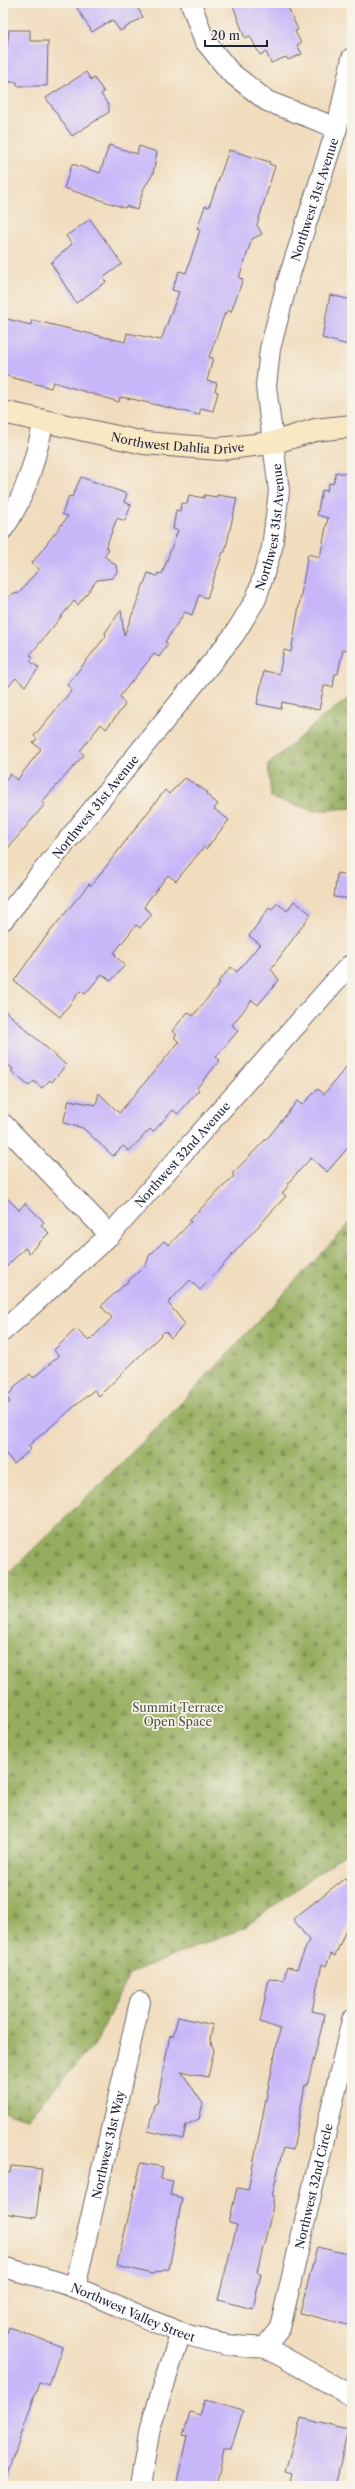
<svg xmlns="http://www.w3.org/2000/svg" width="355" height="2489" font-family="'Libre Caslon Text',serif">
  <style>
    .forest { fill: url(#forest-firs); stroke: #5c684c }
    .building { fill: #c7b7f9 }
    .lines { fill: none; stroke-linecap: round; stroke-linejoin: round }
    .street-casing { stroke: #6a6368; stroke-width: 22 }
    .secondary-casing { stroke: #6a6368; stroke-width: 24 }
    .street { stroke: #fff; stroke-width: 20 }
    .secondary { stroke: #f8e8c3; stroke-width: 22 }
    .labels { text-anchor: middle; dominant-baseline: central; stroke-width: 3.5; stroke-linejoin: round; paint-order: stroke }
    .street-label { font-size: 12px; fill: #22223b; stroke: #f7f3e8 }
    .park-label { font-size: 12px; fill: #505449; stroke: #f7f3e8 }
  </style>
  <defs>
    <pattern id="forest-firs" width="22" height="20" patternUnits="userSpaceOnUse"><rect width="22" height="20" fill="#96ad5e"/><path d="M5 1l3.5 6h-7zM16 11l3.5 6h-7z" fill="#7a8c4f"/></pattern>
  </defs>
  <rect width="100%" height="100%" fill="#f7f3e8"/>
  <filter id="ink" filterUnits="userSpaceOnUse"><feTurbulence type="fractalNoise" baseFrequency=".025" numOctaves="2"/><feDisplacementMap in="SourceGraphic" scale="8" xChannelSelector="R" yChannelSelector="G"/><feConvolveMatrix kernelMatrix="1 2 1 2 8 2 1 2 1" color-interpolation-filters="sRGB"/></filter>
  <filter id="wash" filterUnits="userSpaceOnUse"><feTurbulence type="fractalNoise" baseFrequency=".012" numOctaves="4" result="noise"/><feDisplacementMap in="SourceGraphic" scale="16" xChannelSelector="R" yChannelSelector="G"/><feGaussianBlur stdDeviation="0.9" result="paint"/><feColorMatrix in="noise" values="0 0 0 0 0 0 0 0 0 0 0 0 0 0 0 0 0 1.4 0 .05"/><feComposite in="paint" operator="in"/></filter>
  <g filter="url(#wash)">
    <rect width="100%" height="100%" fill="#f1dcbd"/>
    <path class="forest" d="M352,696V808L315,811L271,798L268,765L325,715Z
      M352,1221V1848L245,1927L129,1974L97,2041L27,2119L3,2112V1579L167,1418Z"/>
    <g id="blocks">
      <path class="building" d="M74,3H139L136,5L143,17L120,31L112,20L92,32Z
        M232,3H286L298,30L295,31L301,43L297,45L302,54L288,60L286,57L271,63L266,52L260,55L250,36L245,38Z
        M9,30H30V41H48L47,86H17V82H3V54H6Z
        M86,72L91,80L94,78L104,92L101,94L109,106V112L72,136L46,98Z
        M109,145L137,154L139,146L157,152L153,174L144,188L137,210L126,206L125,208L64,188L72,164L100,173Z
        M229,150L270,162L269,164L275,166L257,225L262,234L252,239L239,278L243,279L231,312L228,310L227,314L225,313L209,357L213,358L207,381L217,383L215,391L218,392L213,411L201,408L199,415L132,399L120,397L119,402L53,382L51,388L3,375V318L31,325L32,320L125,342L127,333L161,340L179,292L172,290L179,271L186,273L200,230L197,229L205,206L209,207Z
        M90,219L122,264L103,278L106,282L76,303L51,263L72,244L66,236Z
        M330,295L352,300V346L322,338Z
        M336,472L352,475V651L343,649L338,674H335L333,687L324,686L319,710L282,702L281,709L257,704L264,671L279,674L284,650L291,652L308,554L320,557L328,518L317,515L322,490L327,491L329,483L333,484Z
        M81,477L127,494L124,502L131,505L125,521L117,518L106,547L109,549L104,556L116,565L117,572L112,578L97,580L78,605L74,601L30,655L33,657L30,661L39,668L25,686L16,678L3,693V604L12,593L18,594L39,569L32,563L68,516L62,514L69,496L72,497Z
        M189,495L204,498V495L217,497V495L237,498L225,552H223L207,598L199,595L192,615L185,612L165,642L168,644L159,657L154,654L120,696L125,705L106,729L101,724L80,751L84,755L42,802L45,804L3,854V784L10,774L17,780L41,749L33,743L37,739L34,736L72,690L67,685L106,636L105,633L121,610L124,636L148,573L157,576L158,573L162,574L178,530L173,529L176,510L180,511L181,503L187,504Z
        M185,778L206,791L207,795L218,804L214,809L229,820L206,849L204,847L176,881L168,875L147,902L144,907L152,914L140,928L136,925L114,953L116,954L115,956L125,965L111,981L102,974L85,994L80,991L60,1017L14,981L40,944L89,884L91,886L165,790L169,794Z
        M337,873L352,876V899L334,897Z
        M294,901L311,914L271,969L279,980L258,1005L252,1000L232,1025L238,1031L216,1057L220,1060L197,1088L199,1090L178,1114L173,1110L153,1132L150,1129L129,1151L123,1146L113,1156L83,1128L63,1123L69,1100L96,1105L99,1093L119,1113L179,1042L174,1037L177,1035L172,1031L188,1012L193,1016L220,983L218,982L231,967L237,972L260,944L249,936L269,908L272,910L277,903L287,911Z
        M3,1009L66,1065L52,1082L50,1080L42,1088L34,1081L29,1086L11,1071L13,1069L3,1060Z
        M352,1060V1143L327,1172L311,1158L287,1184L289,1185L282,1193L286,1196L200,1290L190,1280L168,1303L185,1324L171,1338L165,1331L99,1396L94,1390L28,1446L31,1449L14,1464L3,1450V1408L10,1402L6,1396L14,1390L13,1388L30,1374L33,1378L59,1356L54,1350L76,1329L89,1341L112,1318L101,1306L146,1265L149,1256L164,1241L169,1245L191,1222L189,1220L234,1176L232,1174L271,1134L297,1101L302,1105L318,1089L324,1094Z
        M3,1194L19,1210L25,1203L44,1222L41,1225L49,1233L29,1253L25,1248L3,1270Z
        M345,1878L352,1887V1916L335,1956L331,1954L326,1966L322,1964L312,2011L325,2014L307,2086L305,2085L293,2150L283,2148L272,2196H274L272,2211L257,2272L261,2273L253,2309L218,2300L237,2225L229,2223L237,2188L248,2190L280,2029L260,2022L269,1979L284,1980L287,1967L297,1969L309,1940L293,1919Z
        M178,2017L213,2025L210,2040L214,2050L208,2077L181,2071L203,2104L199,2119L186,2125L183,2139L148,2131L154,2105L157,2103L170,2035L173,2036Z
        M141,2163L163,2167L161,2179L173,2181L170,2195L182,2198L169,2269L152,2274L117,2265Z
        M11,2166L42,2169L36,2218L3,2213V2172L10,2173Z
        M317,2247L352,2255V2326L300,2313Z
        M9,2327L62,2347L49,2385L39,2382L6,2480H3V2342Z
        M205,2400L243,2411L231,2449H224L216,2486H176L187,2436L183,2435L190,2412L200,2415Z
        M301,2418L348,2430L335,2486H289L292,2473L285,2471Z"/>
    </g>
  </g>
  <g filter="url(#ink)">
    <use href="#blocks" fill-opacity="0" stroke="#6a6368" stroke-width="1"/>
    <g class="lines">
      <defs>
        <g id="street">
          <path d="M191,3L204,40L230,72L267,101L337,128"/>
          <path d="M3,529C26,497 35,459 44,421"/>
          <path id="s1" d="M3,920L234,635L256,599L272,548L279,491L266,386L270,349L287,283L337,128L352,58"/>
          <path d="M3,1124L110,1235"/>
          <path id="s2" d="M3,1331L110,1235L349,966"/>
          <path id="s3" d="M3,2267C27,2274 52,2279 76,2288C136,2311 199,2351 265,2347"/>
          <path id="s4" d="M75,2288L140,2002"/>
          <path id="s5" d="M265,2347L280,2328L352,2020"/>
          <path d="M265,2347L352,2396"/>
          <path d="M140,2486L150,2428L181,2332"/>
        </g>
        <g id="secondary">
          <path id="s6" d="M3,412L144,443L219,449L272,443L315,430L352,426"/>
        </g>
      </defs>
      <use href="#street" class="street-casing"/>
      <use href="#secondary" class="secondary-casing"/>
      <use href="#street" class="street"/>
      <use href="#secondary" class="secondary"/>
    </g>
  </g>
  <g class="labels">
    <g class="street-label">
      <text stroke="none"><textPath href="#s1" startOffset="819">Northwest 31st Avenue</textPath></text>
      <text stroke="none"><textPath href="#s6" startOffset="178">Northwest Dahlia Drive</textPath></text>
      <text stroke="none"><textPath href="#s1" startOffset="483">Northwest 31st Avenue</textPath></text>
      <text stroke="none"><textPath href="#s1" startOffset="146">Northwest 31st Avenue</textPath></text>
      <text stroke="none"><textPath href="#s2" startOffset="252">Northwest 32nd Avenue</textPath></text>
      <text stroke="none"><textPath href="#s4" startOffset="147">Northwest 31st Way</textPath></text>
      <text stroke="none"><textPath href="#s5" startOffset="170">Northwest 32nd Circle</textPath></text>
      <text stroke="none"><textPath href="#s3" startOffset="138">Northwest Valley Street</textPath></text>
    </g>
    <g class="park-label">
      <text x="178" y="1707">Summit Terrace<tspan x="178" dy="14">Open Space</tspan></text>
    </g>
  </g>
  <rect width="355" height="2489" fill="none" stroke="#f7f3e8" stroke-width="16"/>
  <path d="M205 40v6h62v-6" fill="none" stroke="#22223b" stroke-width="2"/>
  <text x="211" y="40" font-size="12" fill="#22223b" stroke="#f7f3e8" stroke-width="3" paint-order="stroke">20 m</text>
</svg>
